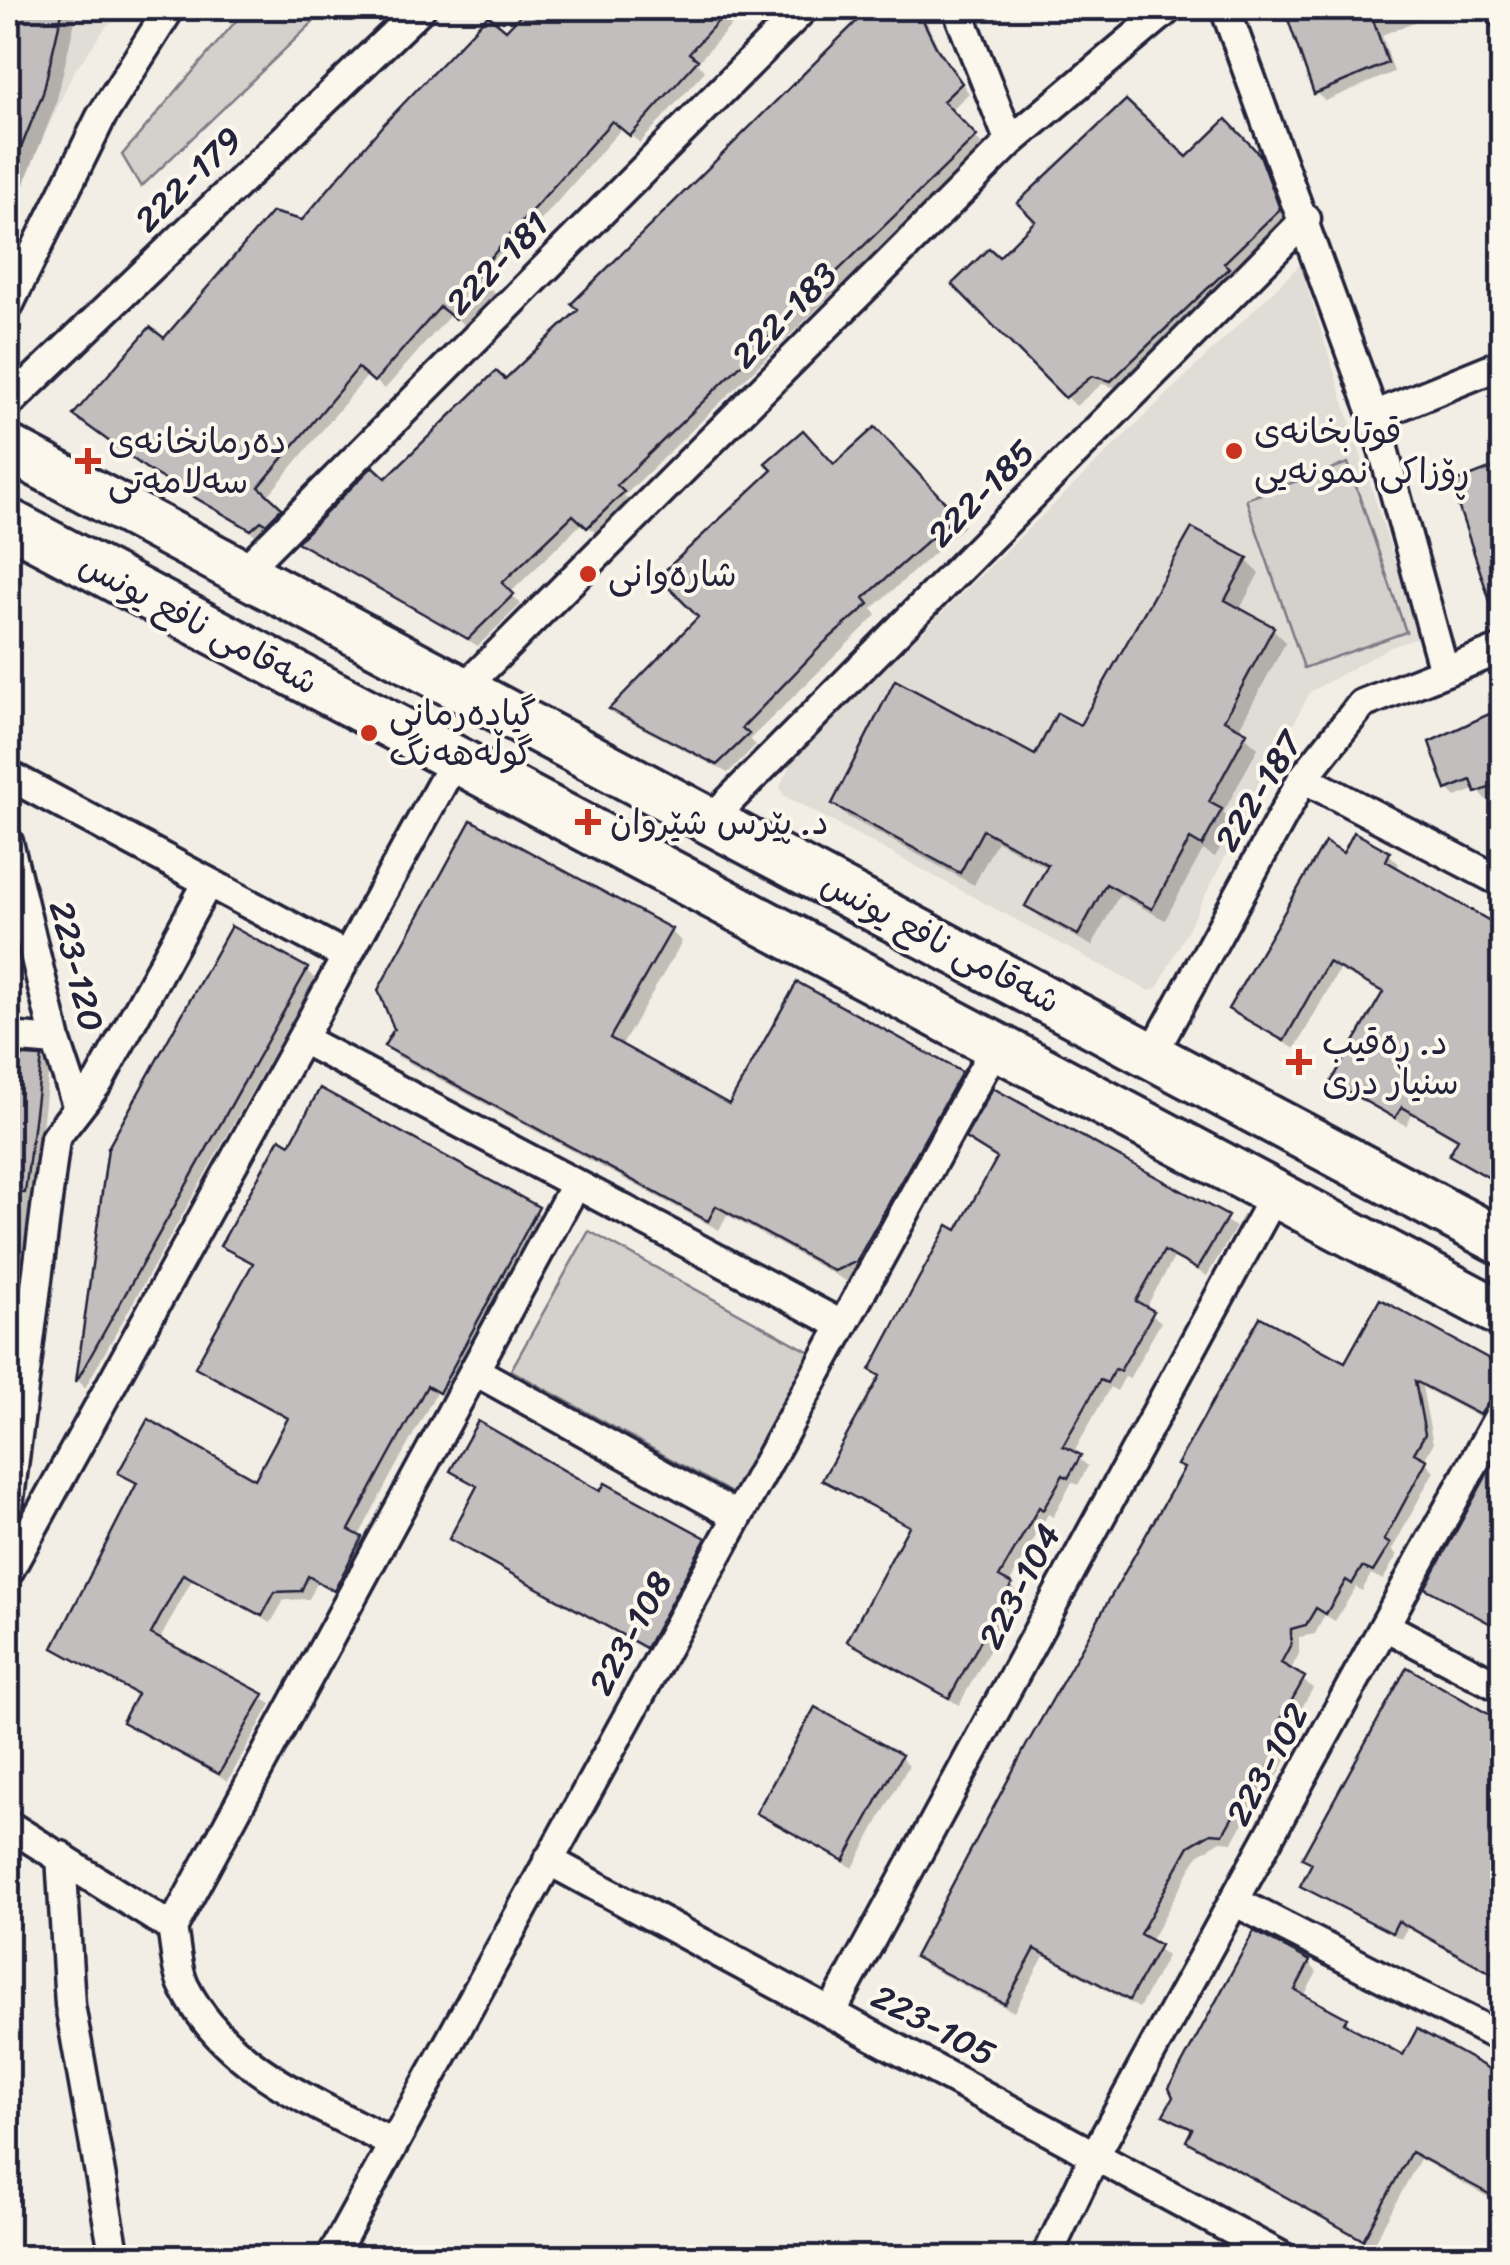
<svg xmlns="http://www.w3.org/2000/svg" width="1510" height="2265" font-family="Sriracha,'Playpen Sans Arabic',sans-serif">
  <style>
    .built { fill: #e0dcd6 }
    .green { fill: #d4d1cc; stroke: #7b7a84; stroke-width: 2.5 }
    .shadow { fill: #0003 }
    .building { fill: #c2bebe; stroke: #22223b; stroke-width: 2.5 }
    .lines { fill: none; stroke-linecap: round; stroke-linejoin: round }
    .minor-casing { stroke: #22223b; stroke-width: 35 }
    .primary-casing { stroke: #22223b; stroke-width: 52 }
    .minor { stroke: #fbf7ec; stroke-width: 28 }
    .primary { stroke: #fbf7ec; stroke-width: 45 }
    .poi-dot { fill: #c8321e; stroke: #fbf7ec; stroke-width: 4 }
    .labels { text-anchor: middle; dominant-baseline: central; stroke-width: 8; stroke-linejoin: round; paint-order: stroke }
    .street-label { font-size: 35px; fill: #22223b; stroke: #fbf7ec }
    .poi-label { font-size: 35px; fill: #22223b; stroke: #fbf7ec; text-anchor: start }
  </style>
  <rect width="100%" height="100%" fill="#f2eee5"/>
  <filter id="ink" filterUnits="userSpaceOnUse"><feTurbulence type="fractalNoise" baseFrequency=".01" numOctaves="2"/><feDisplacementMap in="SourceGraphic" scale="20" xChannelSelector="R" yChannelSelector="G"/><feConvolveMatrix kernelMatrix="1 2 1 2 8 2 1 2 1" color-interpolation-filters="sRGB"/></filter>
  <g filter="url(#ink)">
    <path class="built" d="M8,8H137L128,19L108,24L73,73L8,215Z
      M1300,265L1419,637L1386,649L1310,692L1158,987L1149,991L783,795L780,786L795,756Z"/>
    <path class="green" d="M247,8H328L141,187L122,155Z
      M1348,463L1406,632L1304,668L1246,499Z
      M589,1231L819,1357L739,1497L511,1370Z"/>
    <path class="shadow" d="M8,8H78L55,107L8,225Z
      M531,8H747L697,63L705,71L640,143L622,128L485,284L495,294L465,326L451,314L385,389L368,375L267,497L290,518L261,538L163,480L85,424L164,342L302,222Z
      M876,8H920L944,59L969,93L950,111L984,147L624,496L631,503L598,535L583,522L510,593L521,604L478,646L301,542L386,482L505,382L581,310L612,266Z
      M1287,8H1448L1382,35L1394,72L1325,101L1317,93Z
      M1226,123L1269,167L1288,219L1232,274L1236,279L1122,389L1102,384L1076,406L955,284L1187,161Z
      M875,430L964,526L872,609L877,615L750,739L756,745L728,773L622,718L612,709L835,467Z
      M1502,467V596L1497,598L1454,486Z
      M1246,560L1259,573L1239,611L1273,629L1286,642L1238,730L1258,748L1223,813L1234,824L1215,857L1203,850L1165,920L1119,895L1092,946L1041,918L1028,905L1049,869L997,841L974,885L848,817L835,804L1036,758L1081,728Z
      M1502,712V817L1495,797L1486,800L1477,789L1456,797L1448,789L1432,743Z
      M1389,854L1399,864L1396,870L1502,930V1187L1452,1154L1459,1142L1412,1114L1406,1126L1335,1081L1385,995L1339,970L1295,1049L1231,1009L1344,856Z
      M671,931L682,942L621,1047L730,1107L961,1074L971,1084L866,1273L846,1281L727,1215L719,1230L398,1057L387,1046Z
      M306,970L315,979L85,1388L79,1381L110,1149Z
      M8,1057L41,1060L49,1068L26,1268L8,1266Z
      M321,1092L546,1218L448,1399L436,1393L389,1479L358,1538L369,1548L342,1597L317,1583L309,1599L284,1600L271,1623L192,1580L159,1641L271,1704L228,1781L134,1730L125,1722L138,1697L56,1648L138,1486L121,1472L256,1482L289,1421L198,1366L254,1266L223,1245L291,1147Z
      M994,1092L1236,1227L1207,1276L1174,1258L1145,1309L1161,1322L1129,1379L1125,1376L1117,1391L1110,1387L1073,1454L1088,1466L1078,1485L1072,1482L1053,1517L1048,1514L1009,1584L1020,1595L959,1705L850,1641L910,1529L825,1479L882,1379L873,1370L998,1160L968,1138Z
      M1381,1302L1502,1369V1405L1490,1423L1422,1387L1433,1444L1424,1460L1434,1471L1392,1550L1397,1555L1383,1580L1371,1574L1362,1591L1356,1587L1335,1621L1325,1615L1315,1634L1299,1637V1654L1290,1671L1313,1688L1285,1738L1293,1746L1266,1798L1260,1794L1233,1842L1221,1841L1198,1855L1150,1942L1167,1956L1139,2008L1044,1956L1014,2012L926,1966L917,1957L1186,1470L1180,1464L1346,1365Z
      M1502,1447V1632L1428,1587Z
      M453,1471L601,1495L704,1540L713,1549L655,1655L460,1547L452,1538L479,1489Z
      M1408,1670L1502,1724V1980L1407,1928L1401,1939L1303,1886L1314,1866L1306,1857Z
      M900,1757L909,1765L853,1868L759,1813Z
      M1309,1963L1317,1972L1303,1998L1404,2058L1418,2032L1502,2079V2205L1420,2159L1372,2246L1197,2149L1189,2141L1194,2132L1166,2114Z"/>
    <path class="building" d="M8,8H63L43,93L9,178Z
      M527,8H730L689,53L698,60L630,136L612,121L511,234L477,274L487,283L455,319L440,307L374,382L358,368L259,487L282,508L266,524L261,521L251,530L151,472L73,415L150,327L164,338L272,212L302,220L382,126L488,15L506,30Z
      M870,8H917L936,47L962,83L943,101L977,136L617,485L624,492L587,528L573,515L502,583L514,594L468,639L297,542L373,466L386,478L496,371L505,379L541,345L578,310L571,304Z
      M1284,8H1369L1388,63L1314,94Z
      M1126,100L1187,157L1226,119L1260,155L1280,209L1224,263L1229,268L1111,381L1092,376L1065,398L952,284L989,248L999,257L1035,221L1017,203Z
      M875,427L957,515L864,598L869,604L825,642L742,728L749,734L717,765L609,709L698,617L658,577L772,470L765,463L803,430L834,464Z
      M1502,464V621L1497,622L1451,484Z
      M1192,528L1248,558L1225,600L1274,627L1224,720L1247,732L1209,802L1222,809L1202,846L1190,839L1152,909L1106,884L1078,935L1025,906L1048,865L983,830L960,873L832,804L895,680L1035,755L1057,713L1080,725Z
      M1502,708V783L1476,793L1471,780L1446,790L1429,742Z
      M471,820L672,929L610,1038L729,1104L797,982L962,1072L856,1262L834,1271L716,1206L708,1221L384,1046L394,1029L378,990Z
      M1354,832L1390,852L1386,861L1502,928V1185L1449,1155L1458,1139L1402,1107L1395,1118L1331,1082L1383,992L1328,962L1284,1041L1228,1009L1325,842L1343,853Z
      M231,926L308,968L76,1382L108,1148Z
      M8,1055L42,1057L25,1193L8,1192Z
      M320,1088L539,1207L439,1393L427,1386L381,1470L349,1530L362,1537L334,1591L308,1576L301,1591L275,1592L262,1616L183,1574L151,1634L264,1694L219,1774L122,1722L137,1694L53,1648L137,1483L118,1473L148,1419L255,1479L288,1418L195,1367L253,1263L220,1246L280,1138L290,1144Z
      M993,1088L1228,1216L1197,1269L1164,1251L1136,1301L1154,1311L1120,1371L1115,1369L1107,1383L1100,1380L1063,1446L1081,1455L1068,1478L1063,1475L1043,1510L1039,1507L999,1577L1012,1584L949,1698L847,1641L909,1526L822,1480L880,1376L870,1370L919,1278L948,1225L957,1230L997,1158L965,1138Z
      M1380,1299L1502,1366V1394L1492,1397L1480,1415L1415,1381L1425,1434L1414,1453L1427,1460L1384,1540L1390,1544L1373,1572L1362,1567L1352,1584L1346,1580L1326,1614L1316,1608L1306,1625L1291,1629V1644L1281,1663L1305,1677L1275,1730L1286,1735L1256,1791L1250,1787L1223,1834L1211,1833L1189,1846L1140,1934L1160,1945L1129,2000L1035,1949L1005,2004L914,1957L1026,1746L1184,1468L1177,1465L1260,1317L1345,1362Z
      M478,1421L600,1491L605,1483L706,1538L646,1648L449,1539L477,1486L450,1471Z
      M1502,1447V1630L1425,1588Z
      M1407,1667L1502,1722V1979L1398,1921L1392,1933L1300,1886L1312,1863L1302,1858Z
      M815,1707L902,1755L844,1861L756,1813Z
      M1254,1931L1310,1961L1295,1990L1347,2018L1344,2023L1403,2055L1417,2029L1502,2076V2201L1411,2152L1363,2240L1186,2141L1192,2129L1163,2115L1173,2097L1169,2088Z"/>
    <g class="lines">
      <defs>
        <path id="minor" d="M957,8L1010,142
          M1225,8L1374,416L1444,671
          M1500,8L1502,13
          M8,306L101,117L170,8
          M8,404L421,8
          M1374,416L1502,364
          M244,571L804,8
          M463,689L1010,142L1169,8
          M8,775L346,956
          M1303,778L1502,882
          M710,820L1306,219
          M8,842L56,1041L78,1108
          M8,1037L56,1041
          M302,1039L842,1325
          M1153,1053L1303,778L1362,704L1502,649
          M477,1372L737,1516
          M8,1506L55,1138L99,1081L207,884
          M8,1572L456,758
          M1385,1626L1502,1688
          M8,1825L172,1928C176,1947 176,1972 185,1988C226,2069 318,2104 393,2144
          M61,1856L70,2005L115,2258
          M548,1860L1284,2258
          M1234,1901L1502,2038
          M172,1928L575,1185
          M831,2013L1274,1196
          M331,2258L996,1046
          M1046,2258L1096,2153L1502,1411"/>
        <path id="primary" d="M8,448L1502,1242
          M8,522L1502,1314"/>
      </defs>
      <use href="#minor" class="minor-casing"/>
      <use href="#primary" class="primary-casing"/>
      <use href="#minor" class="minor"/>
      <use href="#primary" class="primary"/>
    </g>
  </g>
  <g class="poi-dot">
    <circle cx="1234" cy="451" r="10"/>
    <path d="M83 446h10v10h10v10h-10v10h-10v-10h-10v-10h10z"/>
    <circle cx="588" cy="574" r="10"/>
    <circle cx="369" cy="733" r="10"/>
    <path d="M583 807h10v10h10v10h-10v10h-10v-10h-10v-10h10z"/>
    <path d="M1294 1047h10v10h10v10h-10v10h-10v-10h-10v-10h10z"/>
  </g>
  <g class="labels">
    <g class="street-label">
      <text transform="translate(188 179) rotate(-44)">222-179</text>
      <text transform="translate(497 263) rotate(-45)">222-181</text>
      <text transform="translate(784 315) rotate(-45)">222-183</text>
      <text transform="translate(981 493) rotate(-45)">222-185</text>
      <text transform="translate(199 623) rotate(28)">شەقامی نافع یونس</text>
      <text transform="translate(1258 791) rotate(-58)">222-187</text>
      <text transform="translate(941 942) rotate(28)">شەقامی نافع یونس</text>
      <text transform="translate(77 966) rotate(76)">223-120</text>
      <text transform="translate(1019 1586) rotate(-62)">223-104</text>
      <text transform="translate(630 1633) rotate(-61)">223-108</text>
      <text transform="translate(1267 1764) rotate(-61)">223-102</text>
      <text transform="translate(934 2025) rotate(28)">223-105</text>
    </g>
    <g class="poi-label">
      <text x="1254" y="431">قوتابخانەی<tspan x="1254" dy="40">ڕۆزاکی نمونەیی</tspan></text>
      <text x="108" y="441">دەرمانخانەی<tspan x="108" dy="40">سەلامەتی</tspan></text>
      <text x="608" y="574">شارەوانی</text>
      <text x="389" y="713">گیادەرمانی<tspan x="389" dy="40">گوڵەهەنگ</tspan></text>
      <text x="610" y="822">د. پێرس شێروان</text>
      <text x="1322" y="1042">د. ڕەقیب<tspan x="1322" dy="40">سنیار دری</tspan></text>
    </g>
  </g>
  <rect width="1510" height="2265" fill="none" stroke="#fbf7ec" stroke-width="40"/>
  <rect x="20" y="20" width="1470" height="2225" fill="none" stroke="#22223b" stroke-width="4" filter="url(#ink)"/>
</svg>
